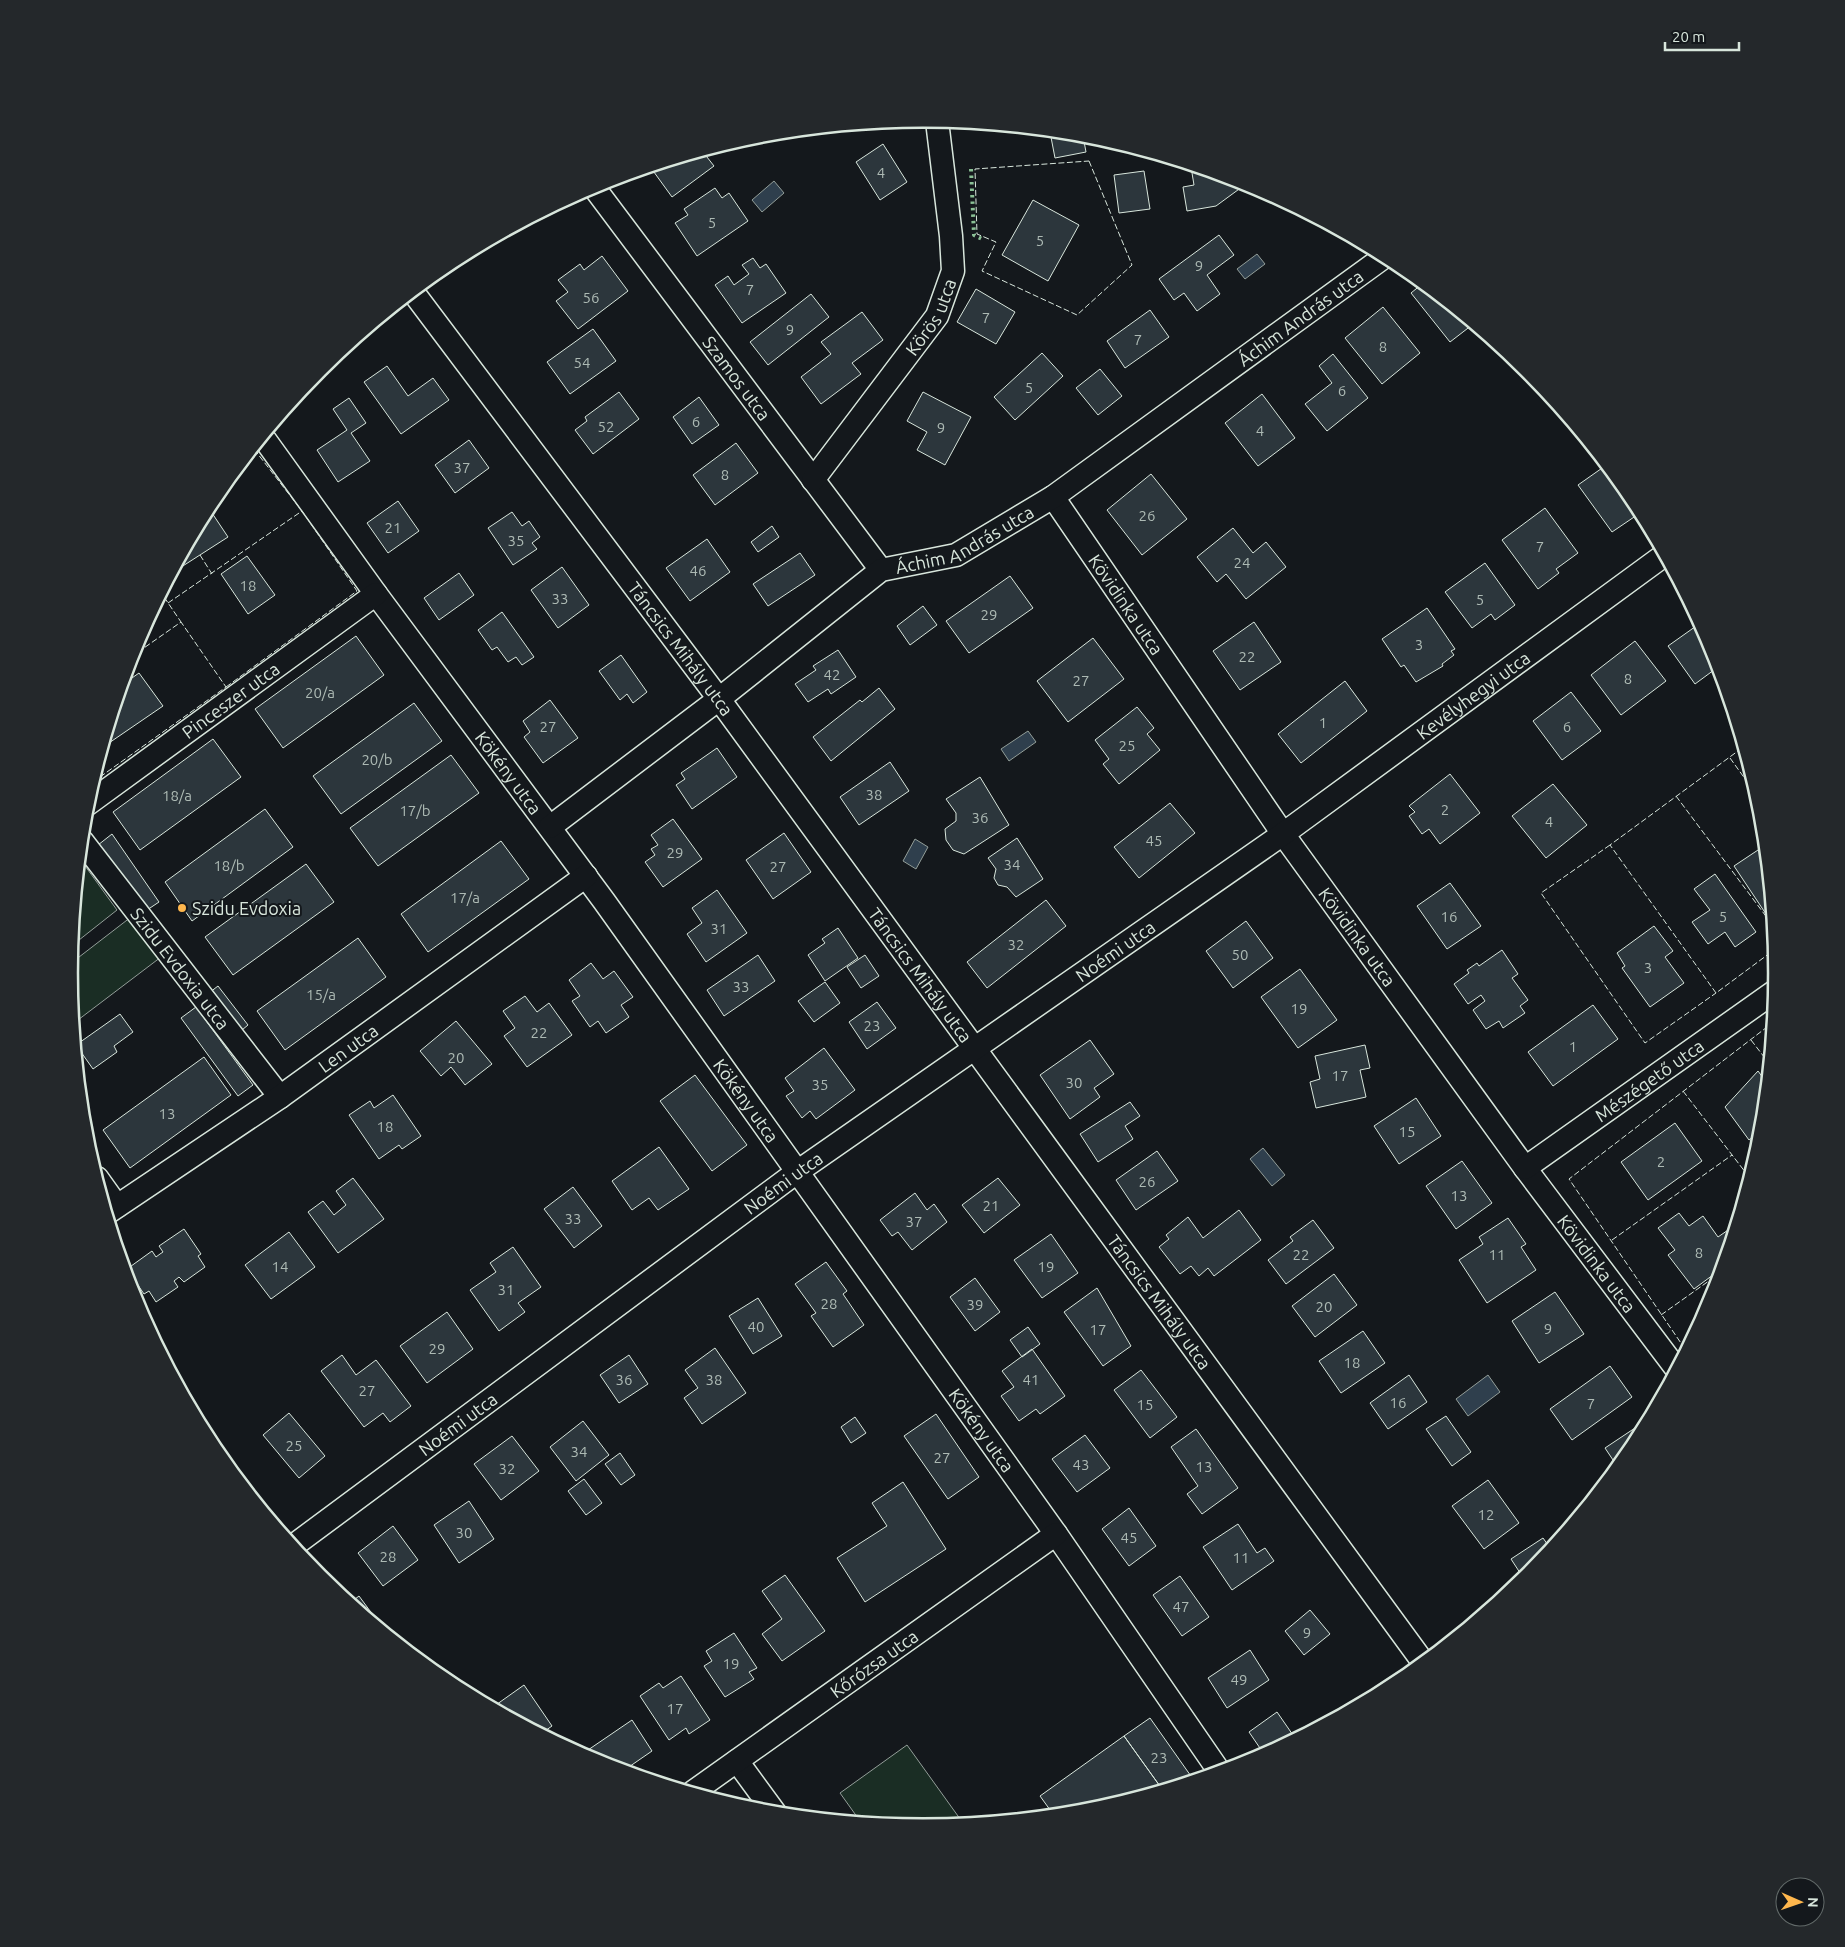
<svg xmlns="http://www.w3.org/2000/svg" width="1845" height="1947" font-family="Ubuntu,sans-serif">
  <style>
    .green { fill: #1a2d24; stroke: #939e99 }
    .water { fill: #2f3f4d; stroke: #939e99 }
    .building { fill: #2c363c; stroke: #d8e6dc }
    .lines { fill: none; stroke-linecap: round; stroke-linejoin: round }
    .street-casing { stroke: #d8e6dc; stroke-width: 25 }
    .street { stroke: #14181c; stroke-width: 22 }
    .hedge { stroke: #8ac095; stroke-width: 4; stroke-dasharray: 2.5 4; stroke-linecap: butt }
    .fence { stroke: #d8e6dc; stroke-width: 1; stroke-dasharray: 6 2.5; stroke-linecap: butt }
    .poi-dot { fill: #ffb74d; stroke: #14181c; stroke-width: 2 }
    .labels { text-anchor: middle; dominant-baseline: central; stroke-width: 4; stroke-linejoin: round; paint-order: stroke }
    .number-label { font-size: 15px; fill: #adbab4 }
    .street-label { font-size: 18px; fill: #d8e6dc; stroke: #14181c }
    .poi-label { font-size: 18px; fill: #d8e6dc; stroke: #14181c; text-anchor: start }
    .rim { fill: none; stroke: #d8e6dc; stroke-width: 2.5 }
  </style>
  <rect width="100%" height="100%" fill="#14181c"/>
  <path class="green" d="M80,859L117,910L74,944L72,941Z
    M131,917L161,957L74,1023L70,964Z
    M907,1745L963,1823L922,1827L860,1821L840,1793Z"/>
  <path class="water" d="M774,181L784,193L762,212L752,200Z
    M1257,254L1265,264L1245,279L1237,269Z
    M1028,731L1036,742L1009,761L1001,749Z
    M915,839L928,847L916,869L903,861Z
    M1263,1148L1285,1175L1272,1186L1250,1159Z
    M1488,1375L1500,1392L1468,1416L1456,1399Z"/>
  <path class="building" d="M1050,132L1083,136L1086,152L1055,158Z
    M883,144L907,182L880,200L856,162Z
    M703,152L714,166L672,197L651,168Z
    M1191,167L1246,184L1216,206L1187,211L1183,187L1194,185Z
    M1144,171L1150,209L1119,213L1114,175Z
    M715,188L722,198L729,193L748,221L697,256L675,223L688,215L684,209Z
    M1033,200L1079,225L1048,281L1002,255Z
    M1219,235L1234,255L1207,275L1220,294L1197,311L1184,293L1174,300L1159,279Z
    M602,256L628,291L578,329L556,301L568,292L558,280L580,264L584,270Z
    M753,258L760,268L766,264L786,293L742,323L715,285L728,276L734,285L749,274L742,265Z
    M1422,284L1472,325L1450,342L1411,293Z
    M976,289L1015,312L996,344L957,322Z
    M811,294L829,317L768,365L750,342Z
    M1383,307L1420,353L1382,384L1345,338Z
    M1150,310L1169,337L1125,368L1107,341Z
    M862,312L883,340L852,363L861,374L821,404L801,377L831,354L821,342Z
    M593,329L616,361L570,394L547,362Z
    M1042,353L1063,376L1015,420L994,397Z
    M1333,354L1368,398L1327,431L1305,404L1332,383L1319,366Z
    M387,366L408,396L433,378L449,400L401,434L364,382Z
    M1100,369L1122,396L1098,415L1076,388Z
    M619,392L639,419L593,454L575,430L587,421L585,417Z
    M923,392L971,417L945,465L917,450L927,432L907,421Z
    M1262,394L1295,438L1258,466L1225,423Z
    M699,397L719,425L692,444L673,417Z
    M349,398L366,423L351,433L370,461L338,482L317,450L347,430L333,409Z
    M469,440L489,468L455,493L435,465Z
    M736,443L758,473L715,505L693,475Z
    M1605,466L1633,499L1640,513L1612,532L1578,485Z
    M1151,474L1187,519L1142,555L1107,510Z
    M398,501L419,531L388,553L367,523Z
    M208,507L228,537L175,571V570Z
    M1545,508L1578,553L1556,569L1559,573L1538,589L1502,540Z
    M512,512L522,526L529,521L540,537L532,543L537,549L513,565L488,528Z
    M772,526L779,537L758,552L751,542Z
    M1233,528L1253,553L1266,542L1286,567L1246,599L1226,574L1217,582L1197,557Z
    M707,539L730,572L690,601L666,568Z
    M800,553L815,575L768,606L753,584Z
    M247,556L275,595L248,614L221,574Z
    M1485,563L1515,605L1495,620L1491,614L1472,628L1445,592Z
    M562,567L589,605L558,628L531,590Z
    M459,573L474,595L439,620L424,598Z
    M1010,576L1033,608L969,653L946,621Z
    M923,606L937,625L910,645L897,626Z
    M1427,608L1455,649L1451,651L1454,655L1442,664L1443,666L1416,682L1404,665L1401,667L1382,639Z
    M502,612L534,657L522,665L516,657L508,662L497,647L492,650L478,630Z
    M1254,622L1281,662L1240,690L1213,651Z
    M1699,624L1711,647L1718,667L1695,684L1668,646Z
    M356,636L384,675L283,748L255,709Z
    M1093,638L1124,679L1068,722L1037,681Z
    M1635,641L1666,681L1621,715L1591,675Z
    M838,650L856,677L831,694L828,689L808,702L795,684L816,670L813,666Z
    M621,655L647,692L633,703L627,694L620,700L599,671Z
    M139,673L163,706L106,745L122,685Z
    M1345,681L1367,711L1301,763L1278,734Z
    M879,688L895,709L831,761L813,737L860,700L862,702Z
    M1571,692L1601,731L1562,760L1533,721Z
    M550,700L578,738L543,763L524,737L530,732L523,721Z
    M414,703L442,741L341,814L313,776Z
    M1137,707L1154,728L1147,734L1160,750L1119,784L1103,764L1109,759L1095,740Z
    M213,739L241,777L140,850L113,812Z
    M717,748L737,777L692,809L676,785L685,779L681,773Z
    M451,755L479,793L378,866L350,828Z
    M890,762L909,791L859,825L840,797Z
    M1450,774L1480,813L1440,844L1429,829L1422,834L1409,816L1415,812L1409,806Z
    M980,777L1009,825L964,854L953,850L946,840L945,829L956,821V813L946,799Z
    M1553,784L1587,825L1546,858L1512,816Z
    M1170,803L1195,833L1139,878L1114,847Z
    M265,809L293,847L192,921L165,882Z
    M673,819L702,859L663,887L645,862L655,855L651,849L658,845L651,835Z
    M784,833L811,872L773,899L746,860Z
    M112,834L159,902L144,912L98,845Z
    M1017,838L1043,879L1016,897L1007,887L998,885L994,878L996,869L988,858Z
    M501,841L529,879L428,952L401,914Z
    M1764,846L1770,911L1766,914L1734,866Z
    M306,864L334,902L233,975L205,937Z
    M1715,874L1756,932L1735,947L1725,932L1708,944L1692,922L1710,910L1694,889Z
    M1450,883L1481,926L1447,949L1417,906Z
    M717,890L747,933L706,962L687,934L702,923L692,908Z
    M1046,900L1066,926L987,988L967,962Z
    M1246,921L1273,958L1233,988L1206,951Z
    M1654,926L1673,951L1665,957L1684,983L1650,1007L1622,968L1625,966L1617,953Z
    M838,928L858,958L825,981L808,955L825,943L822,939Z
    M358,938L386,977L285,1050L257,1011Z
    M1502,950L1518,974L1512,978L1528,1000L1520,1006L1525,1013L1503,1028L1499,1021L1486,1029L1473,1010L1485,1001L1481,995L1468,1004L1454,984L1469,973L1467,970L1477,963L1479,966Z
    M758,955L775,981L724,1016L707,990Z
    M865,955L879,976L861,988L847,967Z
    M591,963L603,979L614,971L633,997L621,1005L629,1017L606,1033L598,1021L590,1027L572,1001L580,996L569,980Z
    M1300,969L1337,1020L1298,1048L1261,997Z
    M825,982L840,1003L814,1022L798,1001Z
    M218,986L248,1025L236,1035L205,996Z
    M525,996L537,1012L549,1003L572,1035L527,1067L504,1036L515,1028L503,1011Z
    M877,1002L896,1028L867,1049L849,1022Z
    M1593,1005L1618,1039L1553,1086L1528,1052Z
    M196,1007L253,1085L238,1096L181,1018Z
    M120,1014L133,1032L114,1046L117,1052L93,1069L76,1045Z
    M456,1021L492,1064L465,1085L451,1067L441,1076L420,1051Z
    M1090,1040L1114,1074L1094,1088L1100,1097L1070,1119L1040,1075Z
    M1365,1045L1370,1068L1360,1070L1366,1097L1316,1108L1310,1082L1320,1079L1315,1056Z
    M824,1048L855,1090L816,1119L810,1111L802,1118L786,1096L794,1091L785,1078Z
    M204,1057L231,1095L130,1168L103,1130Z
    M1758,1071L1766,1082L1761,1131L1749,1140L1725,1107Z
    M695,1075L747,1145L712,1171L660,1101Z
    M393,1095L421,1136L402,1149L399,1145L379,1159L349,1115L370,1101L374,1108Z
    M1416,1098L1441,1136L1399,1164L1374,1126Z
    M1130,1102L1140,1116L1125,1126L1133,1139L1098,1162L1080,1134Z
    M1675,1123L1702,1161L1648,1200L1621,1162Z
    M659,1147L689,1189L658,1210L649,1198L632,1210L612,1181Z
    M1157,1151L1178,1181L1136,1210L1116,1180Z
    M1462,1161L1492,1203L1456,1229L1426,1186Z
    M353,1178L384,1219L338,1253L308,1212L323,1201L334,1215L346,1205L336,1191Z
    M998,1178L1020,1205L984,1233L962,1205Z
    M573,1187L602,1226L574,1248L544,1209Z
    M915,1193L927,1210L934,1204L947,1222L912,1250L898,1232L892,1236L880,1220Z
    M1239,1210L1261,1240L1214,1276L1208,1268L1199,1276L1191,1266L1180,1274L1159,1247L1169,1239L1166,1235L1188,1217L1203,1238Z
    M1679,1213L1689,1226L1703,1216L1718,1237L1731,1228L1732,1230L1721,1269L1694,1289L1668,1255L1675,1250L1658,1228Z
    M1508,1218L1526,1244L1521,1247L1536,1270L1487,1303L1459,1260L1483,1244L1479,1237Z
    M1313,1220L1334,1248L1286,1284L1268,1260L1293,1241L1290,1237Z
    M184,1229L201,1254L198,1256L205,1267L184,1282L179,1277L174,1281L178,1287L156,1302L149,1291L144,1294L127,1269L152,1251L156,1257L160,1254L163,1252L159,1246Z
    M289,1232L315,1267L271,1299L245,1265Z
    M1051,1234L1078,1273L1042,1298L1014,1260Z
    M513,1247L541,1287L518,1303L525,1312L499,1331L470,1290L496,1272L490,1263Z
    M826,1262L847,1291L843,1294L864,1325L833,1347L811,1316L816,1313L795,1284Z
    M1334,1274L1357,1305L1315,1337L1292,1306Z
    M975,1278L1000,1312L975,1331L950,1297Z
    M1097,1288L1131,1346L1103,1366L1064,1312Z
    M1555,1292L1584,1334L1539,1363L1512,1321Z
    M758,1298L782,1336L753,1354L729,1316Z
    M447,1312L473,1349L427,1383L400,1346Z
    M1028,1327L1040,1344L1022,1357L1010,1340Z
    M1363,1331L1385,1363L1341,1393L1319,1361Z
    M715,1348L746,1393L702,1424L684,1398L698,1388L685,1370Z
    M1032,1349L1065,1396L1040,1414L1036,1409L1019,1421L1001,1396L1014,1387L1002,1371Z
    M342,1355L356,1375L376,1360L411,1406L390,1422L383,1413L364,1427L321,1371Z
    M629,1355L648,1384L619,1403L600,1375Z
    M1610,1366L1632,1397L1572,1440L1550,1409Z
    M1141,1370L1177,1417L1150,1438L1114,1390Z
    M1409,1375L1427,1402L1388,1429L1370,1403Z
    M289,1413L325,1456L299,1478L263,1435Z
    M936,1414L979,1477L948,1499L904,1436Z
    M1446,1416L1471,1452L1452,1466L1426,1429Z
    M855,1417L866,1433L851,1443L841,1427Z
    M1647,1420L1632,1448L1617,1466L1605,1448Z
    M583,1421L609,1455L576,1481L550,1447Z
    M1196,1429L1238,1488L1202,1514L1187,1494L1198,1486L1171,1447Z
    M1085,1435L1110,1468L1077,1492L1052,1459Z
    M512,1436L539,1471L501,1500L474,1464Z
    M620,1453L635,1475L621,1485L605,1464Z
    M228,1463L247,1487L246,1488L226,1465Z
    M584,1479L602,1503L586,1515L568,1491Z
    M1488,1480L1519,1523L1484,1549L1452,1506Z
    M903,1482L946,1549L865,1602L837,1558L887,1526L872,1503Z
    M469,1501L494,1539L459,1563L434,1525Z
    M1129,1508L1156,1546L1129,1566L1102,1529Z
    M1238,1524L1257,1553L1265,1548L1274,1561L1232,1590L1203,1547Z
    M393,1526L418,1560L383,1586L358,1553Z
    M1543,1538L1550,1548L1524,1579L1511,1559Z
    M785,1575L825,1631L782,1661L762,1634L782,1619L762,1591Z
    M1180,1576L1209,1617L1182,1636L1153,1595Z
    M359,1596L384,1630L350,1603Z
    M1310,1610L1330,1634L1304,1655L1285,1631Z
    M734,1633L757,1668L749,1672L754,1679L725,1697L704,1666L712,1661L706,1651Z
    M1250,1650L1269,1680L1227,1708L1208,1678Z
    M681,1676L710,1720L689,1734L686,1728L669,1740L640,1696L659,1683L663,1688Z
    M524,1685L552,1726L542,1733L493,1707Z
    M1277,1712L1295,1738L1264,1754L1249,1732Z
    M1150,1718L1193,1779L1162,1789L1124,1736Z
    M632,1720L652,1751L623,1771L597,1763L588,1750Z
    M1124,1736L1162,1789L1089,1811L1053,1814L1040,1796Z"/>
  <g class="lines">
    <defs>
      <g id="street">
        <path id="s1" d="M593,186L881,570"/>
        <path id="s2" d="M413,292L719,699L1423,1662"/>
        <path id="s3" d="M263,437L376,594L604,901L1056,1534L1219,1771"/>
        <path id="s4" d="M813,480L937,316L953,271L951,236L937,121"/>
        <path id="s5" d="M1053,497L1283,834L1525,1168L1675,1367"/>
        <path id="s6" d="M85,806L376,594"/>
        <path id="s7" d="M550,827L719,699L881,570L956,555L1053,497L1384,257"/>
        <path id="s8" d="M82,841L280,1097"/>
        <path id="s9" d="M1525,1168L1774,992"/>
        <path d="M97,1178L117,1206"/>
        <path id="s10" d="M107,1213L280,1097L586,876"/>
        <path id="s11" d="M293,1546L797,1172L1283,834L1663,556"/>
        <path d="M737,1761L775,1813"/>
        <path id="s12" d="M693,1792L1056,1534"/>
      </g>
    </defs>
    <use href="#street" class="street-casing"/>
    <use href="#street" class="street"/>
    <path class="hedge" d="M971,169L974,235L982,239"/>
    <path class="fence" d="M1089,161L1132,265L1077,315L982,271L996,242L977,234L975,169Z
      M200,555L212,574
      M168,603L302,511
      M131,657L181,622L162,594
      M226,687L357,591L302,511L254,449
      M1742,748L1610,845L1716,993L1774,950
      M1730,758L1756,794
      M93,782L226,687L181,622
      M1676,796L1771,923
      M1610,845L1541,893L1645,1043L1716,993
      M1751,1040L1768,1062
      M1683,1091L1749,1177
      M1612,1240L1732,1155
      M1661,1315L1720,1273
      M1685,1349L1569,1179L1771,1024"/>
  </g>
  <circle class="poi-dot" cx="182" cy="908" r="5"/>
  <g class="labels">
    <g class="number-label">
      <text x="881" y="172">4</text>
      <text x="712" y="222">5</text>
      <text x="1040" y="240">5</text>
      <text x="1199" y="265">9</text>
      <text x="750" y="289">7</text>
      <text x="591" y="297">56</text>
      <text x="986" y="317">7</text>
      <text x="790" y="329">9</text>
      <text x="1138" y="339">7</text>
      <text x="1383" y="346">8</text>
      <text x="582" y="362">54</text>
      <text x="1029" y="387">5</text>
      <text x="1342" y="390">6</text>
      <text x="696" y="421">6</text>
      <text x="606" y="426">52</text>
      <text x="941" y="427">9</text>
      <text x="1260" y="430">4</text>
      <text x="462" y="467">37</text>
      <text x="725" y="474">8</text>
      <text x="1147" y="515">26</text>
      <text x="393" y="527">21</text>
      <text x="516" y="540">35</text>
      <text x="1540" y="546">7</text>
      <text x="1242" y="562">24</text>
      <text x="698" y="570">46</text>
      <text x="248" y="585">18</text>
      <text x="560" y="598">33</text>
      <text x="1480" y="599">5</text>
      <text x="989" y="614">29</text>
      <text x="1419" y="644">3</text>
      <text x="1247" y="656">22</text>
      <text x="832" y="674">42</text>
      <text x="1628" y="678">8</text>
      <text x="1081" y="680">27</text>
      <text x="320" y="692">20/a</text>
      <text x="1323" y="722">1</text>
      <text x="548" y="726">27</text>
      <text x="1567" y="726">6</text>
      <text x="1127" y="745">25</text>
      <text x="377" y="759">20/b</text>
      <text x="874" y="794">38</text>
      <text x="177" y="795">18/a</text>
      <text x="1445" y="809">2</text>
      <text x="415" y="810">17/b</text>
      <text x="980" y="817">36</text>
      <text x="1549" y="821">4</text>
      <text x="1154" y="840">45</text>
      <text x="675" y="852">29</text>
      <text x="1012" y="864">34</text>
      <text x="229" y="865">18/b</text>
      <text x="778" y="866">27</text>
      <text x="465" y="897">17/a</text>
      <text x="1449" y="916">16</text>
      <text x="1723" y="916">5</text>
      <text x="719" y="928">31</text>
      <text x="1016" y="944">32</text>
      <text x="1240" y="954">50</text>
      <text x="1648" y="967">3</text>
      <text x="741" y="986">33</text>
      <text x="321" y="994">15/a</text>
      <text x="1299" y="1008">19</text>
      <text x="872" y="1025">23</text>
      <text x="539" y="1032">22</text>
      <text x="1573" y="1046">1</text>
      <text x="456" y="1057">20</text>
      <text x="1340" y="1075">17</text>
      <text x="1074" y="1082">30</text>
      <text x="820" y="1084">35</text>
      <text x="167" y="1113">13</text>
      <text x="385" y="1126">18</text>
      <text x="1407" y="1131">15</text>
      <text x="1661" y="1161">2</text>
      <text x="1147" y="1181">26</text>
      <text x="1459" y="1195">13</text>
      <text x="991" y="1205">21</text>
      <text x="573" y="1218">33</text>
      <text x="914" y="1221">37</text>
      <text x="1699" y="1252">8</text>
      <text x="1301" y="1254">22</text>
      <text x="1497" y="1254">11</text>
      <text x="280" y="1266">14</text>
      <text x="1046" y="1266">19</text>
      <text x="506" y="1289">31</text>
      <text x="829" y="1303">28</text>
      <text x="975" y="1304">39</text>
      <text x="1324" y="1306">20</text>
      <text x="756" y="1326">40</text>
      <text x="1548" y="1328">9</text>
      <text x="1098" y="1329">17</text>
      <text x="437" y="1348">29</text>
      <text x="1352" y="1362">18</text>
      <text x="624" y="1379">36</text>
      <text x="714" y="1379">38</text>
      <text x="1031" y="1379">41</text>
      <text x="367" y="1390">27</text>
      <text x="1398" y="1402">16</text>
      <text x="1591" y="1403">7</text>
      <text x="1145" y="1404">15</text>
      <text x="294" y="1445">25</text>
      <text x="579" y="1451">34</text>
      <text x="942" y="1457">27</text>
      <text x="1081" y="1464">43</text>
      <text x="1204" y="1466">13</text>
      <text x="507" y="1468">32</text>
      <text x="1486" y="1514">12</text>
      <text x="464" y="1532">30</text>
      <text x="1129" y="1537">45</text>
      <text x="388" y="1556">28</text>
      <text x="1241" y="1557">11</text>
      <text x="1181" y="1606">47</text>
      <text x="1307" y="1632">9</text>
      <text x="731" y="1663">19</text>
      <text x="1239" y="1679">49</text>
      <text x="675" y="1708">17</text>
      <text x="1159" y="1757">23</text>
    </g>
    <g class="street-label">
      <text stroke="none"><textPath href="#s4" startOffset="202">Körös utca</textPath></text>
      <text stroke="none"><textPath href="#s7" startOffset="914">Áchim András utca</textPath></text>
      <text stroke="none"><textPath href="#s1" startOffset="240">Szamos utca</textPath></text>
      <text stroke="none"><textPath href="#s7" startOffset="509">Áchim András utca</textPath></text>
      <text stroke="none"><textPath href="#s5" startOffset="130">Kövidinka utca</textPath></text>
      <text stroke="none"><textPath href="#s2" startOffset="446">Táncsics Mihály utca</textPath></text>
      <text stroke="none"><textPath href="#s11" startOffset="1455">Kevélyhegyi utca</textPath></text>
      <text stroke="none"><textPath href="#s6" startOffset="180">Pinceszer utca</textPath></text>
      <text stroke="none"><textPath href="#s3" startOffset="416">Kökény utca</textPath></text>
      <text stroke="none"><textPath href="#s5" startOffset="535">Kövidinka utca</textPath></text>
      <text stroke="none"><textPath href="#s11" startOffset="1015">Noémi utca</textPath></text>
      <text stroke="none"><textPath href="#s8" startOffset="161">Szidu Evdoxia utca</textPath></text>
      <text stroke="none"><textPath href="#s2" startOffset="851">Táncsics Mihály utca</textPath></text>
      <text stroke="none"><textPath href="#s10" startOffset="292">Len utca</textPath></text>
      <text stroke="none"><textPath href="#s9" startOffset="152">Mészégető utca</textPath></text>
      <text stroke="none"><textPath href="#s3" startOffset="821">Kökény utca</textPath></text>
      <text stroke="none"><textPath href="#s11" startOffset="610">Noémi utca</textPath></text>
      <text stroke="none"><textPath href="#s5" startOffset="940">Kövidinka utca</textPath></text>
      <text stroke="none"><textPath href="#s2" startOffset="1256">Táncsics Mihály utca</textPath></text>
      <text stroke="none"><textPath href="#s11" startOffset="205">Noémi utca</textPath></text>
      <text stroke="none"><textPath href="#s3" startOffset="1226">Kökény utca</textPath></text>
      <text stroke="none"><textPath href="#s12" startOffset="222">Kőrózsa utca</textPath></text>
    </g>
    <g class="poi-label">
      <text x="192" y="908">Szidu Evdoxia</text>
    </g>
  </g>
  <path d="M0 0H1845V1947H0ZM78 973a845 845 0 1 1 1690 0a845 845 0 1 1-1690 0Z" fill="#24282b" fill-rule="evenodd"/>
  <path class="rim" d="M78 973a845 845 0 1 1 1690 0a845 845 0 1 1-1690 0Z"/>
  <g transform="translate(1800 1902) rotate(92)"><circle r="24" fill="#14181c" stroke="#626a69"/>
  <path d="M0-4L9 19L0 12L-9 19Z" fill="#ffb74d"/>
  <text y="-8" font-size="14" font-weight="bold" text-anchor="middle" fill="#d8e6dc">N</text>
  </g>
  <path d="M1665 42v8h74v-8" fill="none" stroke="#d8e6dc" stroke-width="2.5"/>
  <text x="1672" y="42" font-size="15" fill="#d8e6dc" stroke="#14181c" stroke-width="4" paint-order="stroke">20 m</text>
</svg>
